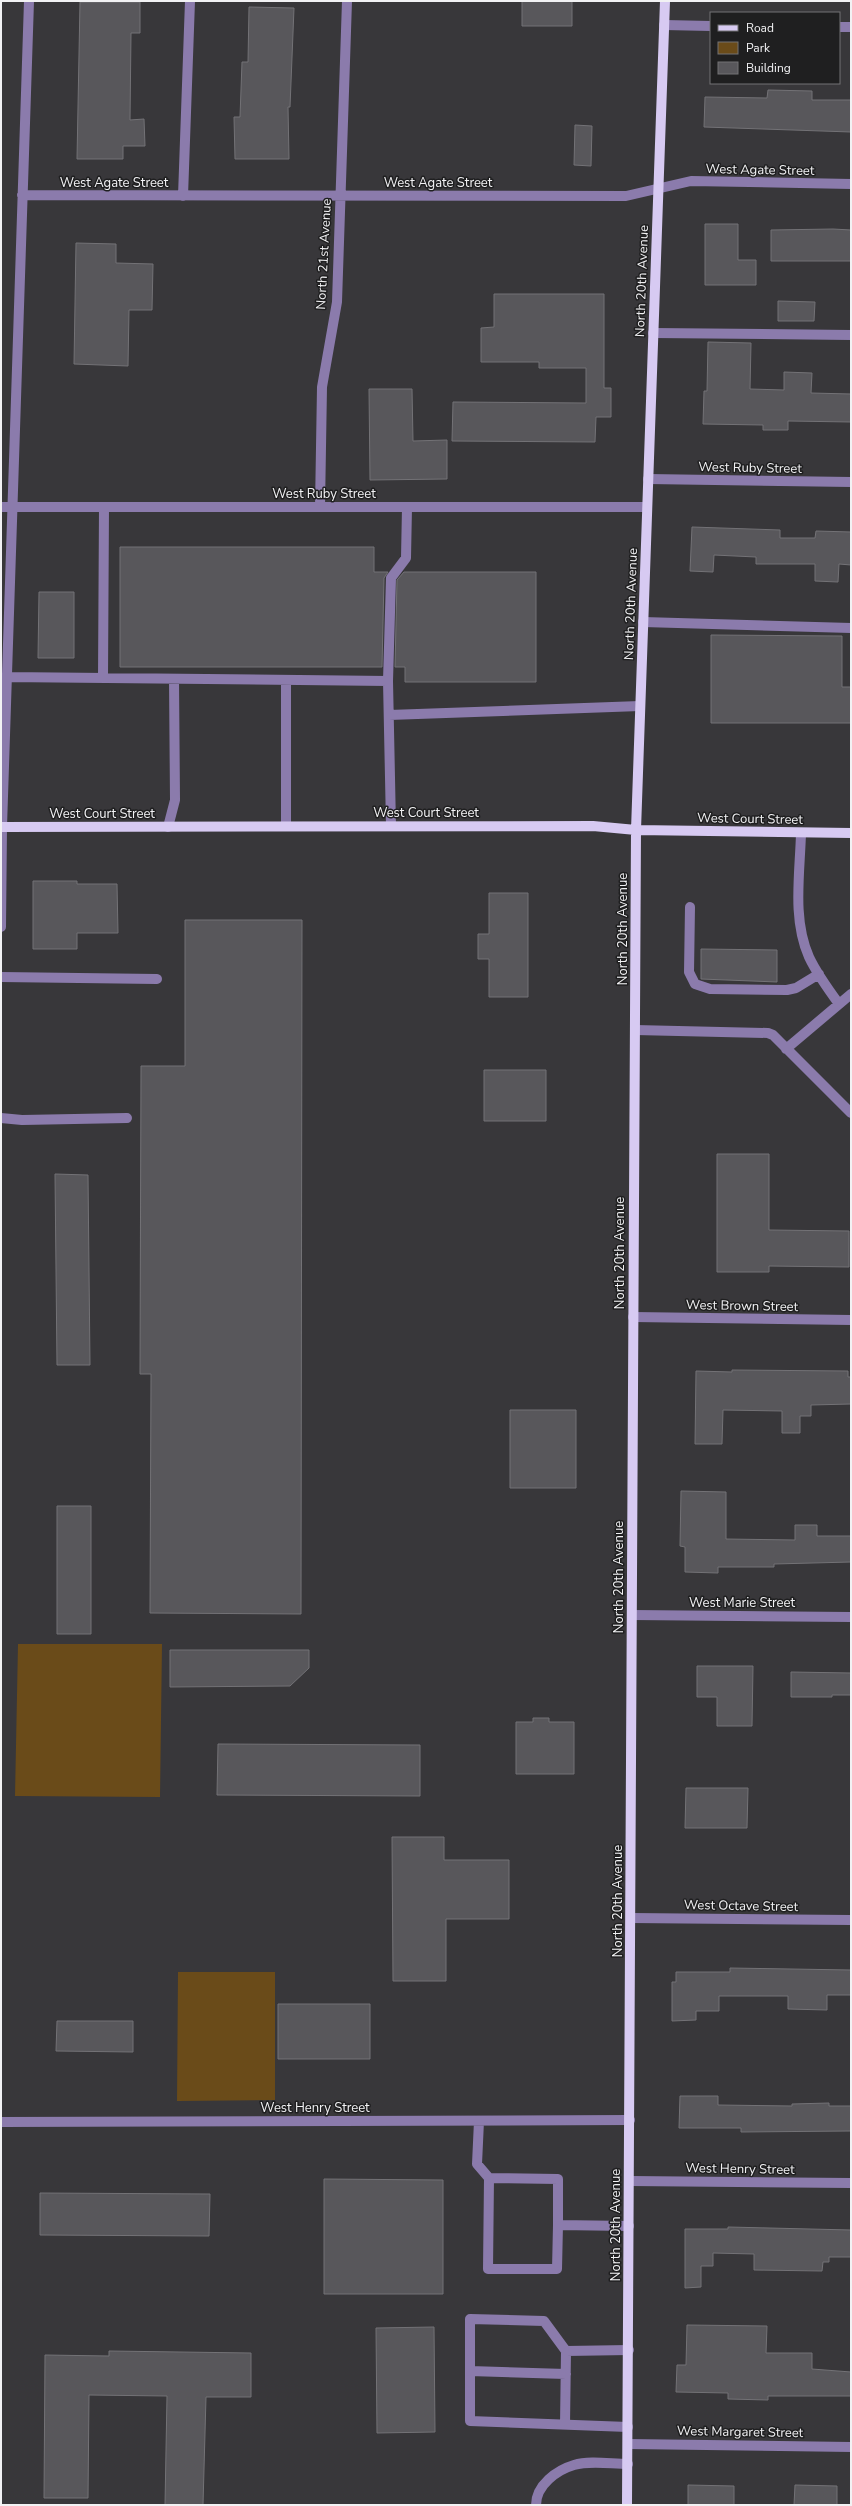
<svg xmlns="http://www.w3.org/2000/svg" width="852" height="2506" font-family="'Nunito Sans',sans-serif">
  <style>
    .green { fill: #6a4b19 }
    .building { fill: #58575b; stroke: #737276 }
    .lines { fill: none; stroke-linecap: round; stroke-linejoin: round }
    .minor { stroke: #8b7bac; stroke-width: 10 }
    .major { stroke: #d7caf2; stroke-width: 10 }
    .labels { text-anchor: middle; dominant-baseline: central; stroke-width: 3; stroke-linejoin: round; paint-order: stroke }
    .street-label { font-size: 13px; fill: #f2f2f4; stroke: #1f1f20 }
  </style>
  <rect width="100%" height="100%" fill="#38373a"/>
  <path class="green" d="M18,1644H162L160,1797L15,1796Z
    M178,1972H275V2100L177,2101Z"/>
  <path class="building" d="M522,1H572V26H522Z
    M80,2H140V33H131L130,120L144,119L145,146H123V159H77Z
    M249,7L294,8L290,107H288L289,159H235L234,117H240L242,62H248Z
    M768,90L812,91V100H851V132L704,127L705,97L767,98Z
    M575,125L592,126L591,166L574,165Z
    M705,224H738V260H756V285H705Z
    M833,229L851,230V261H771V230Z
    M76,243L116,244V263L153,264L152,310H129L128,366L74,364Z
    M494,294H604V388H611V417H596L595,442L452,441L453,402L586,403V368H539V362H481V328L494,327Z
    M778,301L815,302L814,321H778Z
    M708,342L751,343L750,389L784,390V372L812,373L811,393L851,394V422L788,421V430H763V425L703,424L704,391H707Z
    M369,389H412L413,441L447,440V479L370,480Z
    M692,527L780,530V538H815L816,531L851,532V565L839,564L838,582L815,581V564H756V557L714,555L713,572L690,571Z
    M120,547H374V572H388L384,578L382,667H120Z
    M404,572H536V682H405V667H395L397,580Z
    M39,592H74V658H38Z
    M711,635L842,636V687H851V723H711Z
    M33,881H77V884H117L118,933H77V949H33Z
    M489,893H528V997H489V959H478V934H489Z
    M185,920H302L301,1614L150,1613L151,1374H140L141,1066H185Z
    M701,949L777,950V982L701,979Z
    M484,1070H546V1121H484Z
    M717,1154H769V1230L849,1231V1267L769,1266V1272H717Z
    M55,1174L88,1175L90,1365H57Z
    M732,1370L848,1371V1377H851V1404L811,1405V1416H800V1433H782V1411L723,1410L722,1444H695L696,1371L732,1372Z
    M510,1410H576V1488H510Z
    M681,1491L726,1492V1539L795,1540V1525H817V1536H851V1562L774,1564V1567H718V1573L685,1572V1547L680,1546Z
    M57,1506H91V1634H57Z
    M170,1650H309V1668L290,1686L170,1687Z
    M697,1666H753L752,1726H717V1697H697Z
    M791,1672L851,1673V1695H832V1697H791Z
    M533,1718H549V1722H574V1774H516V1722H533Z
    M218,1744L420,1745V1796L217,1795Z
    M686,1788H748L747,1828H685Z
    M392,1837H444V1860H509V1919H446V1981H393Z
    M730,1968L851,1970V1995H827V2010L788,2009V1996H719V2011H696V2020L672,2021V1982H676V1972H730Z
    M278,2004H370V2059H278Z
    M57,2021H133V2052L56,2051Z
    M680,2096H718V2105L792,2106V2104L829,2103V2106H851V2131L741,2132V2128H679Z
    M324,2179L443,2180V2294H324Z
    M40,2193L210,2194L209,2236L40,2235Z
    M728,2227L851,2230V2257H829V2262H823L822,2271L754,2270V2254L713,2253V2266H701V2287L685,2288V2229H728Z
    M687,2325L767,2326L766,2353H812V2369L851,2372V2396H768V2400L728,2399V2393L676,2392L677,2365H686Z
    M434,2327L435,2432L377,2433L376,2328Z
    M109,2351L251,2353V2397H206L203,2505H165L167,2396L89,2395L88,2498H44L45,2355L109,2356Z
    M688,2485L734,2486V2505H688Z
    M795,2485L837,2486V2505H794Z"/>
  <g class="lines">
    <path class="minor" d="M664,25L711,26
      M839,27H851
      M22,195L626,196L691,181L851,184
      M183,196L190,1
      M653,333L851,335
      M648,479L851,482
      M1,507H647
      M320,507L322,387L337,302L347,1
      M643,622L851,628
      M6,677L388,681
      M103,678L104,507
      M389,715L640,706
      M286,826V680
      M391,826L388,681L391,578L406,558L407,507
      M168,827L175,800L174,679
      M801,833C800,873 792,919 809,957C817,974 828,989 839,1004
      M690,907L689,972L695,984L710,989L787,990L796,988L819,974
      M1,927L2,827L29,1
      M1,977L157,979
      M635,1030L768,1033L773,1035L851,1113
      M786,1049L851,994
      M1,1118L22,1120L127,1118
      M633,1317L851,1320
      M632,1615L851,1617
      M631,1918L851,1920
      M479,2121L477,2164L489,2178
      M1,2122L630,2120
      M630,2181L851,2183
      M558,2225L557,2269H488L489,2178L558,2179V2225L629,2226
      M470,2371L566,2374
      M565,2425L566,2351
      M628,2427L470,2421V2319L544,2321L566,2351L629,2350
      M628,2444L851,2447
      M536,2505C536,2485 557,2470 574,2465C590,2460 611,2464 628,2464"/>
    <path class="major" d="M1,827L593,826L636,830L851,833
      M627,2505L636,830L665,1"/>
  </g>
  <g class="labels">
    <g class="street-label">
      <text transform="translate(760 170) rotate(1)">West Agate Street</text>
      <text x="114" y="183">West Agate Street</text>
      <text x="438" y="183">West Agate Street</text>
      <text transform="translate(324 254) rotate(-87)">North 21st Avenue</text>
      <text transform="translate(642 281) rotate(-88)">North 20th Avenue</text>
      <text transform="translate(750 468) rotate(1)">West Ruby Street</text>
      <text x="324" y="494">West Ruby Street</text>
      <text transform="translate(631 604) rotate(-88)">North 20th Avenue</text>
      <text x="426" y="813">West Court Street</text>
      <text x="102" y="814">West Court Street</text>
      <text transform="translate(750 819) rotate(1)">West Court Street</text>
      <text transform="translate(623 929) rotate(-90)">North 20th Avenue</text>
      <text transform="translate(620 1253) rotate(-90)">North 20th Avenue</text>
      <text transform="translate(742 1306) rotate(1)">West Brown Street</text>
      <text transform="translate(619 1577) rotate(-90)">North 20th Avenue</text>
      <text x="742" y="1603">West Marie Street</text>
      <text transform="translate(618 1901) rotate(-90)">North 20th Avenue</text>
      <text transform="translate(741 1906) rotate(1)">West Octave Street</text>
      <text x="315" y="2108">West Henry Street</text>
      <text transform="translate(740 2169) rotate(1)">West Henry Street</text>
      <text transform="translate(616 2225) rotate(-90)">North 20th Avenue</text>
      <text transform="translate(740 2432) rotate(1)">West Margaret Street</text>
    </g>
  </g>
  <rect width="852" height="2506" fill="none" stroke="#f2f2f4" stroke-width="4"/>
  <rect x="710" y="12" width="130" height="72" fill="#1f1f20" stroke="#737375"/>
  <rect x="718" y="25" width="20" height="6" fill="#d7caf2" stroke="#737375"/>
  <text x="746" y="32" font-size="12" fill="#f2f2f4">Road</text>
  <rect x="718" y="42" width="20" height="12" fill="#6a4b19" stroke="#737375"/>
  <text x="746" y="52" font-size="12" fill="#f2f2f4">Park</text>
  <rect x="718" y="62" width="20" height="12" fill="#58575b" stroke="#737375"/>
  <text x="746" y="72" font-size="12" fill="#f2f2f4">Building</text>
</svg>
